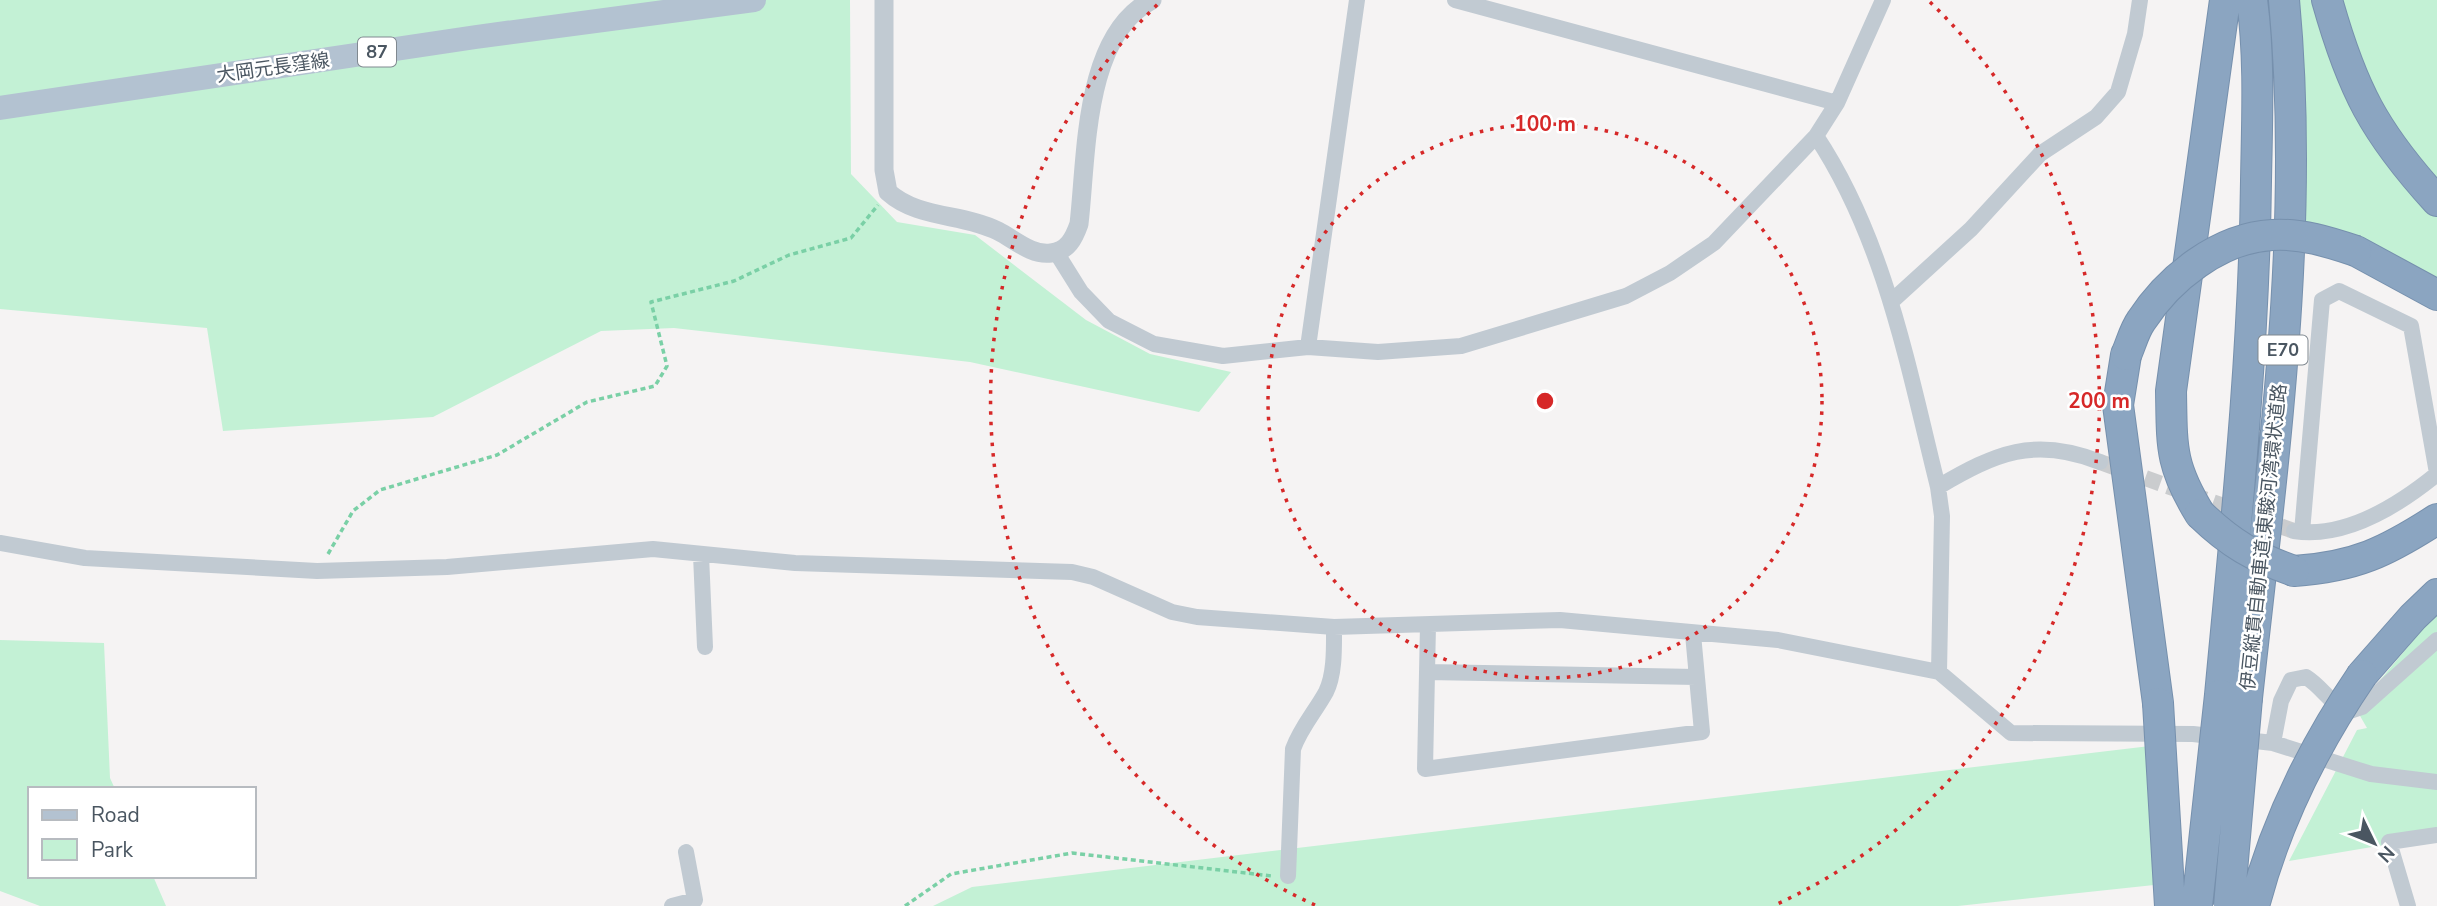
<svg xmlns="http://www.w3.org/2000/svg" width="2437" height="906" font-family="'Nunito Sans','Noto Sans JP',sans-serif">
  <style>
    .green { fill: #c3f1d5 }
    .lines { fill: none; stroke-linecap: round; stroke-linejoin: round }
    .minor-tunnel { stroke: #caccce; stroke-width: 16; stroke-dasharray: 16 8; stroke-linecap: butt }
    .motorway-casing { stroke: #7690ad; stroke-width: 32 }
    .path { stroke: #7ad0a6; stroke-width: 3.5; stroke-dasharray: 5 3.5; stroke-linecap: butt }
    .minor { stroke: #c1cad2; stroke-width: 16 }
    .tertiary { stroke: #c1cad2; stroke-width: 19 }
    .primary { stroke: #b3c2d1; stroke-width: 24 }
    .motorway { stroke: #8ba5c1; stroke-width: 30 }
    .motorway-bridge-casing { stroke: #7690ad; stroke-width: 32; stroke-linecap: butt }
    .motorway-bridge { stroke: #8ba5c1; stroke-width: 30 }
    .ring { fill: none; stroke: #d62828; stroke-width: 3.5; stroke-dasharray: 3.5 7 }
    .labels { text-anchor: middle; dominant-baseline: central; stroke-width: 5; stroke-linejoin: round; paint-order: stroke }
    .shield { fill: #fff; stroke: #808990; stroke-width: 2 }
    .shield-label { font-size: 18px; font-weight: bold; fill: #4a5661 }
    .street-label { font-size: 19px; fill: #4a5661; stroke: #fff }
    .centre { fill: #d62828; stroke: #fff; stroke-width: 3.5 }
    .ring-label { font-size: 21px; text-anchor: middle; font-weight: bold; fill: #d62828; stroke: #fff; stroke-width: 5; stroke-linejoin: round; paint-order: stroke }
  </style>
  <rect width="100%" height="100%" fill="#f5f3f3"/>
  <path class="green" d="M0,0H850L851,174L897,222L975,235L1086,320L1150,354L1231,372L1199,412L970,362L674,328L601,331L433,417L223,431L207,328L0,309Z
    M2294,0H2316L2437,211V284L2300,223Z
    M2337,0H2437V188L2359,93Z
    M2437,612V836L2289,861L2357,730L2367,728L2356,709Z
    M0,640L104,643L110,778L115,789H30V876H153L166,906H40L0,891Z
    M2150,746L2154,885L1958,906H933L972,887Z"/>
  <g class="lines">
    <path class="minor-tunnel" d="M2100,462L2294,531"/>
    <defs>
      <path id="motorway" d="M2327,0C2352,89 2374,132 2437,201
        M2356,251L2437,295
        M2126,355L2118,405L2158,703
        M2200,514C2170,465 2172,447 2171,391L2225,0
        M2294,571C2355,567 2386,552 2437,519
        M2362,675L2413,617L2437,594
        M2220,695C2236,524 2254,353 2256,181C2257,121 2260,59 2252,0
        M2247,698C2272,467 2306,233 2284,0"/>
    </defs>
    <use href="#motorway" class="motorway-casing"/>
    <path class="path" d="M328,554L353,511L380,490L497,455L587,402L655,386L667,366L651,302L734,281L789,255L851,238L878,205
      M905,906L951,874L1072,853L1272,876"/>
    <path class="minor" d="M1455,0L1837,103
      M1816,136C1885,240 1908,367 1938,487L1942,516L1939,672
      M1056,252L1081,292L1109,321L1154,344L1223,356L1308,347L1378,352L1461,346L1626,296L1670,273L1714,243L1816,136L1837,103L1883,0
      M1892,301L1971,229L2040,154L2096,117L2118,92L2135,34L2140,0
      M1308,347L1357,0
      M1938,487C1996,453 2034,436 2100,462
      M2294,531C2346,539 2399,505 2437,474
      M2302,532L2322,300L2339,291L2411,326L2437,473
      M0,543L85,558L317,571L447,567L653,549L795,563L1072,572L1093,577L1172,612L1197,617L1334,627L1560,620L1778,640L1939,672L2011,733L2193,734L2273,743
      M701,555L705,647
      M1428,625L1425,769L1702,732L1693,634
      M2437,640L2362,707L2347,712C2329,702 2322,687 2306,677L2291,680L2281,701L2273,743L2371,774L2437,782
      M1427,672L1696,677
      M1288,876L1293,749C1301,727 1315,712 1326,692C1335,674 1334,647 1334,627
      M672,906L695,900L686,852
      M2408,906L2389,842L2437,835"/>
    <path class="tertiary" d="M884,0V170L888,192C918,219 962,213 998,231C1014,239 1032,256 1051,253C1068,251 1074,238 1079,224C1087,156 1083,35 1152,0"/>
    <path class="primary" d="M0,108L476,37L754,0"/>
    <use href="#motorway" class="motorway"/>
    <defs>
      <path id="motorway-bridge" d="M2126,355C2131,344 2134,331 2141,321C2169,278 2219,238 2272,235C2301,233 2329,242 2356,251
        M2200,514C2231,544 2254,557 2294,571
        M2158,703L2170,906
        M2197,906L2220,695
        M2229,906L2247,698
        M2254,906C2276,821 2313,747 2362,675"/>
    </defs>
    <use href="#motorway-bridge" class="motorway-bridge-casing"/>
    <use href="#motorway-bridge" class="motorway-bridge"/>
  </g>
  <g class="ring">
    <circle cx="1545" cy="401" r="277"/>
    <path d="M1315 905A554 554 0 0 1 1160 2M1930 2A554 554 0 0 1 1775 905"/>
  </g>
  <g class="labels">
    <g class="shield">
      <rect x="358" y="37.5" width="38" height="29" rx="5"/>
      <rect x="2258.5" y="335.5" width="49" height="29" rx="5"/>
    </g>
    <g class="shield-label">
      <text x="377" y="52">87</text>
      <text x="2283" y="350">E70</text>
    </g>
    <g class="street-label">
      <text transform="translate(273 68) rotate(-8)">大岡元長窪線</text>
      <text transform="translate(2264 537) rotate(-84)">伊豆縦貫自動車道;東駿河湾環状道路</text>
    </g>
  </g>
  <circle cx="1545" cy="401" r="10" class="centre"/>
  <g class="ring-label">
    <text x="1545" y="131">100 m</text>
    <text x="2099" y="408">200 m</text>
  </g>
  <rect x="28" y="787" width="228" height="91" fill="#ffffff" stroke="#b7bbc0" stroke-width="2"/>
  <rect x="42" y="810" width="35" height="10" fill="#b3c2d1" stroke="#b7bbc0" stroke-width="2"/>
  <text x="91" y="822" font-size="21" fill="#4a5661">Road</text>
  <rect x="42" y="839" width="35" height="21" fill="#c3f1d5" stroke="#b7bbc0" stroke-width="2"/>
  <text x="91" y="857" font-size="21" fill="#4a5661">Park</text>
  <g transform="translate(2374 843) rotate(133)" stroke="#ffffff" stroke-width="5" paint-order="stroke">
  <path d="M0-5L12 26L0 18L-12 26Z" fill="#4a5661"/>
  <text y="-10" font-size="19" font-weight="bold" text-anchor="middle" fill="#4a5661">N</text>
  </g>
</svg>
